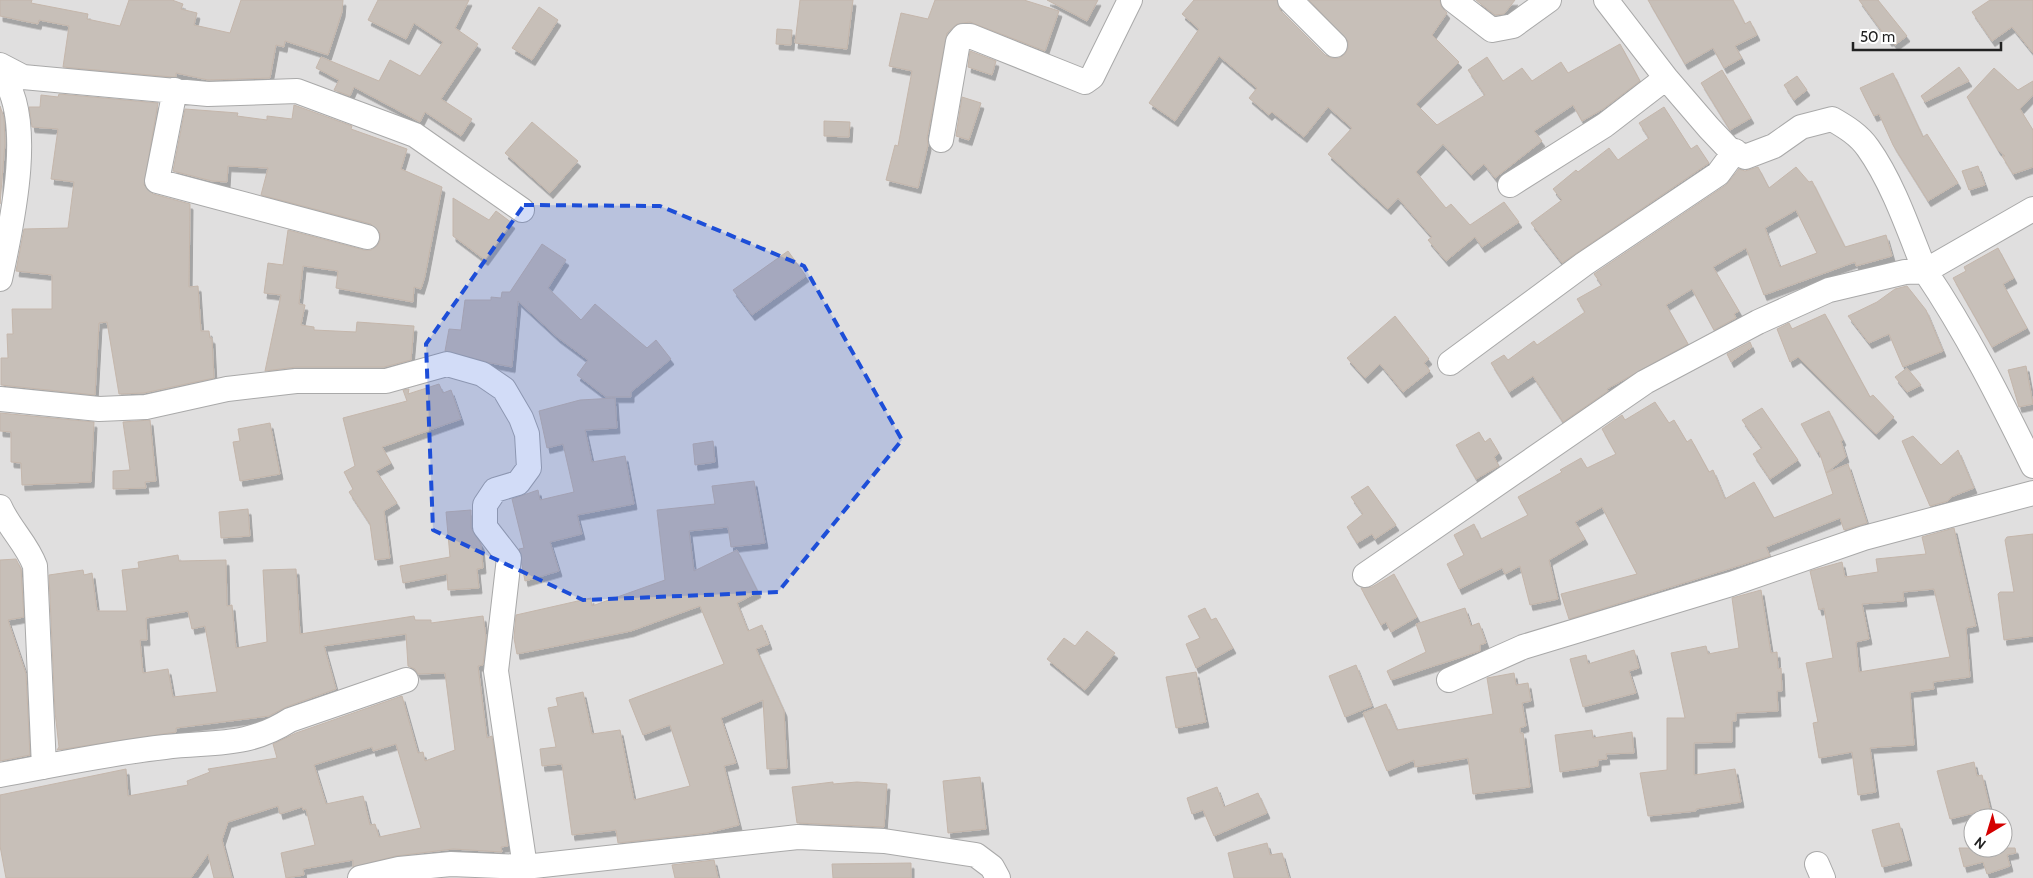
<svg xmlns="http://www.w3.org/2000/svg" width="2033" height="878" font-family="Cabin,sans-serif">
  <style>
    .residential { fill: #e0dfdf; fill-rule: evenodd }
    .building { fill: #c7bfb8; stroke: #c4b6ab; fill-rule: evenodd; filter: url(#shadow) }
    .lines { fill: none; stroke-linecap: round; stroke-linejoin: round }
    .minor-casing { stroke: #a9a9a9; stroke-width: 26 }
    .minor { stroke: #fff; stroke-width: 24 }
    .marked { fill: #1d4ed8; fill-opacity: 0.2; stroke: #1d4ed8; stroke-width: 4; stroke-dasharray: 10 6; stroke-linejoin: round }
  </style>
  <defs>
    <filter id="shadow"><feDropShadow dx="3" dy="5.5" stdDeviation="0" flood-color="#0004"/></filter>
  </defs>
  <rect width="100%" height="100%" fill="#f2efe9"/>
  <path class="residential" d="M0,0H2033V878H0ZM1973,818H2003V848H1973Z"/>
  <path class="building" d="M0,0H32L31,3L88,14L87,19L120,26L129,0H172L183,4L181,9L197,13L194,25L230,33L241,0H343L342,12L328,55L285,41L284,47L276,45L270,78L208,80L176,73V77H172L63,67L69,26L39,20L38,24L28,22L0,16Z
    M378,0H469L455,28L478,44L441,99L472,119L461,136L425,112L420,122L354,87L350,96L334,90L339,80L316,68L321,57L379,81L390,60L420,76L443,42L414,23L406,39L368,20Z
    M800,0H853L847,49L795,43Z
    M935,0H1024L1059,11L1045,51L970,22L957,24L947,33L927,138L928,145L918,188L886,180L895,145L898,146L912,71L889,66L901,13L928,19Z
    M1047,0H1098L1087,21Z
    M1194,0H1277L1280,10L1325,55L1332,58H1339L1345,54L1348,48V41L1309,0H1440L1441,6L1447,13L1432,35L1459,62L1416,104L1437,125L1485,95L1468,70L1487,57L1503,81L1522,68L1532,81L1561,62L1568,73L1620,44L1640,81L1603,109L1582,121L1573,105L1534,131L1542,141L1495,178L1484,164L1471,175L1443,144L1416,172L1446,208L1451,204L1470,225L1504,202L1519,222L1482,247L1475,237L1446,261L1428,240L1432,237L1398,198L1388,209L1328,154L1352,128L1328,107L1304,137L1272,112L1269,115L1249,98L1257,88L1219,56L1175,121L1149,103L1199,29L1182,14Z
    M1476,0H1515L1504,14L1495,15Z
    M1648,0H1733L1745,24L1750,21L1757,35L1735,46L1742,58L1724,68L1713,48L1685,64Z
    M1859,0H1878L1907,36L1895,45L1891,40L1889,41Z
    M1990,0H2033V53L2012,27L1992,41L1972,12Z
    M539,7L558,20L532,60L512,48Z
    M777,29L792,30L791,45L776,44Z
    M970,51L996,61L992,75L968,67Z
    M1959,67L1969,81L1925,102L1921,96Z
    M1994,68L2018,90L2033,81V95L2020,109L2033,130V167L2013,174L2002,156H2005L1998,150L1967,97Z
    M1722,70L1751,118L1730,130L1701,83Z
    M1893,73L1923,137L1927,134L1958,183L1928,201L1893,145L1879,114L1874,116L1860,88Z
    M1797,76L1807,90L1794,100L1784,85Z
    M59,94L158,103L144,185L153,194L190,204L189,287L198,286L201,331H209L210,338H212L214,378L144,393L119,394L107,322L99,323L95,395L1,385V358H8L7,334H13L12,309H52V275L16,271L24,229L68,228L74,182L51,179L58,129L32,127L29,107H40L41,95L58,97Z
    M962,97L981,103L969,140L956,136Z
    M294,105L352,126L351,129L407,149L401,169L442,187L425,276L421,289L414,287L413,302L336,288L338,271L303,266L299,304L305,305L301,325L314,327V330L356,332L357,322L414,326L411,360L384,367H296L265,371L281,295L264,293L268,263L283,265L288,230L364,250H371L377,246L380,240V233L371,224L261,195L268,168L228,166L227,182L212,181L173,171L185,109L238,113L237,116L267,120V116L292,119Z
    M0,106L4,118L5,143L0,204Z
    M1664,107L1691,149L1697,145L1709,163L1562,263L1531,223L1562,200L1553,189L1576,170L1578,172L1609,148L1618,160L1649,138L1639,123Z
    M824,121L850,122L849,137L824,136Z
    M532,122L578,161L550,193L505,153Z
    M1978,166L1985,185L1969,190L1962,171Z
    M1758,167L1769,188L1796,167L1809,182L1812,181L1845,247L1886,235L1892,256L1856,266L1855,262L1764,295L1746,248L1713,267L1739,311L1734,314L1736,318L1714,330L1692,289L1666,305L1688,344L1607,389L1608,391L1563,422L1533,376L1509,392L1491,363L1504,355L1508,360L1534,341L1537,345L1585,312L1577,299L1602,285L1594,274L1726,185L1739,169L1745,171ZM1796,210L1817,253L1780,267L1765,228Z
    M453,198L489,220L496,211L512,223L485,260L453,236Z
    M542,244L566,260L548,288L581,320L595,304L647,348L656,340L671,359L631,392V397H606L577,375L588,360L557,337L518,301L512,367L491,363L445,351L449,329L461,330L465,300H491V297L501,298L502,292H510Z
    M1998,248L2014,278L2003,284L2027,328L1992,347L1953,278L1966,271L1964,267Z
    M788,251L806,276L752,315L733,290Z
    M1907,286L1926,310L1943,351L1903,367L1889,334L1869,343L1848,316L1877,302L1895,289Z
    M1825,314L1870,397L1873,395L1894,417L1876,434L1798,357L1790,362L1777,329L1789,323L1792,329Z
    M1395,316L1429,359L1424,363L1430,371L1403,392L1380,364L1365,378L1347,358Z
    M1750,342L1752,347L1731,362L1727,354Z
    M2026,366L2033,404L2019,407L2008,370Z
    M1907,368L1921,385L1907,392L1895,377Z
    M439,384L443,393L451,390L461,419L382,447L391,463L376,471L397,503L384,511L390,558L375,560L370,524L349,492L353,489L344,472L355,466L343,418L407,401L403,390L409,389L408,394Z
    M615,398L617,428L585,430L592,462L625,456L634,504L577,515L582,534L550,542L559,571L525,581L519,549L524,548L512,499L538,490L540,500L574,492L563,444L547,448L539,411L580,400Z
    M1655,402L1669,423L1674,420L1687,442L1691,439L1709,472L1713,470L1725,499L1754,482L1774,518L1833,494L1826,473L1848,464L1867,523L1844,530L1840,518L1766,547L1770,556L1569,619L1561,594L1637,574L1602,507L1575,522L1585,539L1549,560L1558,599L1530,605L1520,566L1505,574L1502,568L1459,589L1447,564L1464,555L1454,535L1474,524L1481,539L1528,515L1518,497L1562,472L1560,470L1581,458L1587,468L1616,454L1602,429L1622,415L1625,420Z
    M1762,408L1798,460L1770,479L1753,454L1762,448L1742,420Z
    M1829,411L1843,440L1841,441L1846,457L1826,473L1819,451L1817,452L1801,424Z
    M0,413L94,422L91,482L22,485L21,463L11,462V432L0,431Z
    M150,420L156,481L145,482L146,488L113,489V471L130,470L123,422Z
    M270,423L280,474L240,481L233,442L240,441L238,429Z
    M1479,432L1485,442L1490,438L1499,453L1494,457L1499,466L1476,479L1456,445Z
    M1913,436L1941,465L1958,450L1974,488L1951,497L1948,501L1930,506L1902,441Z
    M713,441L715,462L695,465L693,444Z
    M754,481L765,543L731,547L728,527L689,531L694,571L737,550L758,592L737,603L748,631L762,625L769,644L756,649L784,711L787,768L767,769L763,700L721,718L736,763L724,766L739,825L707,833L618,843L616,830L572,835L562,764L542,766L540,749L556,747L548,708L558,706L556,698L583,692L592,734L620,730L634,800L690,786L670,725L643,735L629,700L724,664L700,606L631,631L517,654L514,638L516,615L591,598L592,606L665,580L657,510L715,504L712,486Z
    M1368,486L1396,525L1375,539L1372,534L1357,543L1347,527L1363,514L1351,497Z
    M248,509L250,536L221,538L219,512Z
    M471,510V528L481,544L483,568L477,569L479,588L448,590L447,574L403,583L400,566L450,557L446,512Z
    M1954,528L1976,626L1966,628L1970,677L1933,682L1934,689L1910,692L1914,745L1870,748L1876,792L1858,795L1852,752L1819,758L1813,723L1818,722L1806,663L1833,658L1824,608L1819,610L1810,571L1842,562L1845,577L1878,572L1876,559L1926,554L1922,537ZM1934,589L1950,657L1859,672L1856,642L1869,639L1862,604L1904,601L1903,592Z
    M2033,534V636L2004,640L1998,594L2000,592H2014L2005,540L2007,537Z
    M178,555L179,561L226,560L227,606L232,605L236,648L267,642L263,570L296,569L300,634L414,616L415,620H431V623L483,616L486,637L483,665L478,666L487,738L492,736L508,846L501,847L502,852L453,849L396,856L353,867V860L303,869L304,875L286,878L281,853L315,845L306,809L303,810L302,807L280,814L278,806L228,822L222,840L232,878H214L208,854L191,878H6L0,846V795L126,769L128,796L188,785L187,781L210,772L208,769L277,758L273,744L296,733L402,696L418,753L423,752L425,761L455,750L445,673L418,674L415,669L408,666L406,634L324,646L336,689L286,707L269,716L176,728V732L57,750L59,747L55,712L49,575L83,570L84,575L92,573L97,611H127L122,570L139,568L138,562ZM188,611L192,629L205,626L217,692L173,697L168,669L143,673L140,640H147L146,618ZM396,744L421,828L379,837L375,824L370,825L363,796L326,804L314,765L372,747L373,751Z
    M16,559L21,569L24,617L8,620L26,674L30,755L0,761V560Z
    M1394,574L1417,617L1391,632L1386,622L1381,625L1361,588L1372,587Z
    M1761,590L1771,653L1777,652L1778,669L1781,668L1782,691H1777L1778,711L1736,713V721H1732V742L1694,743V775L1735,769L1741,802L1696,809V811L1648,816L1640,773L1667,770V718H1685L1671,653L1706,646L1708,654L1739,648L1732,598Z
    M1205,608L1211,620L1216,618L1233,648L1196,668L1186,644L1200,638L1188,616Z
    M1465,608L1471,626L1479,623L1486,643L1480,645V651L1391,680L1387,671L1426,652L1416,624Z
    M1087,631L1115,653L1085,690L1047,659L1064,638L1075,646Z
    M1634,650L1639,668L1629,671L1636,693L1583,707L1570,659L1586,655L1588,664Z
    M1356,665L1372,706L1345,717L1329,676Z
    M1196,672L1206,722L1176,728L1166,677Z
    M1514,673L1516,685L1528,683L1531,701L1522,703L1526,726L1520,728V733H1523L1530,787L1473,794L1468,758L1415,767L1414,760L1387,771L1363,713L1386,704L1397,730L1493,714L1487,678Z
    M1592,730L1593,738L1632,732L1634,753L1606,754L1607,759L1598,760V766L1560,772L1555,735Z
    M1974,762L1977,776L1982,775L1990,809L1950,819L1937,771Z
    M980,777L986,829L948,833L943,781Z
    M833,782V784L857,782L887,784L884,827L797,823L792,787Z
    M1217,787L1224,807L1258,793L1267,813L1214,836L1203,810L1192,814L1187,798Z
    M1899,823L1909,860L1882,867L1872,830Z
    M1267,843L1270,855L1282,853L1289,878H1234L1228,853Z
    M1959,848H2015L2016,853L2007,855L2010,866L1987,874L1983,862L1964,867Z
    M714,860L718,878H675L672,865Z
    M911,863V878H833L832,864Z"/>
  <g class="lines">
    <defs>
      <path id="minor" d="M1290,0L1335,45
        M1453,0L1492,30L1513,26L1549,0
        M1606,0L1666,78L1709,128L1728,148L1745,157L1774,146L1801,127L1832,119C1846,127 1859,135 1868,148C1893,183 1909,231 1925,271L2033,209
        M0,65L23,77L208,94L297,91L415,135L522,210
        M0,73C37,115 11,228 0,279
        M175,90L157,181L367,237
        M941,140L958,42L963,36H970L1085,82L1092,77L1130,0
        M1510,185L1605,125L1666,78
        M1450,363L1584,264L1718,174L1735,151
        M0,399L99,409L146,407L227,389L296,381H386L447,364L482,374L504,389L521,418L527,434L529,468L518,483L495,490L485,505V527L509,558L496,671L525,867
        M0,507C9,528 27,544 35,566L44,767
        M1365,575L1645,382L1758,322L1829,290L1905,272L1925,271C1967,333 2000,399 2033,466
        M1449,680L1523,647L1731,584L1864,538L2033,493
        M0,775C55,765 110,753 165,747C213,741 246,748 290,720L406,680
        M1817,864L1823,878
        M360,878L399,869L451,864L525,867L798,837L884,841L976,855L992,867L998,878"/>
    </defs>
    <use href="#minor" class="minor-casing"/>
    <use href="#minor" class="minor"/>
  </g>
  <path class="marked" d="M524,205L660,206L804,266L902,440L778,592L583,600L433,530L426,344Z"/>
  <g transform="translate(1988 833) rotate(218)"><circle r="24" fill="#ffffff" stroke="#a7a7a7"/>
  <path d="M0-4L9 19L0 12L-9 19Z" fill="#d40000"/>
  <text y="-8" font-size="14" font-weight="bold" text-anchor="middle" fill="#222222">N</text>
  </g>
  <path d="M1853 42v8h148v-8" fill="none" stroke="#222222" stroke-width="2.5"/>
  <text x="1860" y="42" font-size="15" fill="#222222" stroke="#ffffff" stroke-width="4" paint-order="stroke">50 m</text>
</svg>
